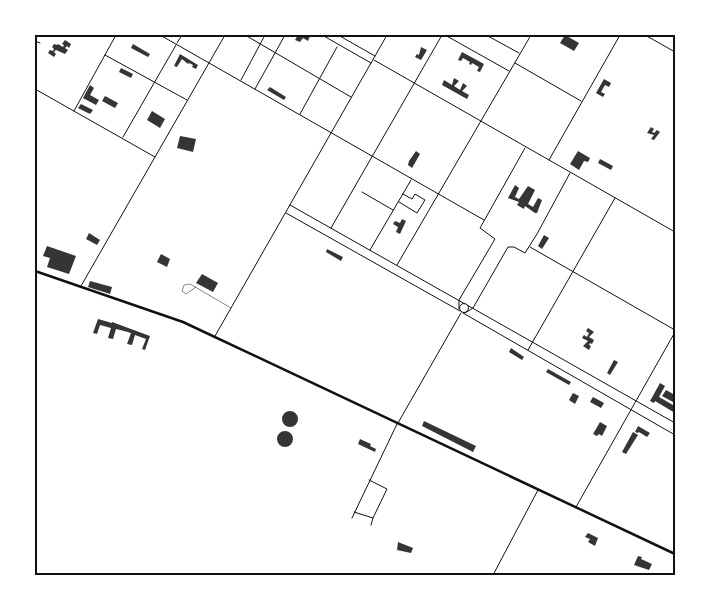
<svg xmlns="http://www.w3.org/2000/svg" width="710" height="610" font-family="'PT Sans',sans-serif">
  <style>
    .building { fill: #353535 }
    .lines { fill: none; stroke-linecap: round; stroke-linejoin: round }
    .service { stroke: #111; stroke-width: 0.5 }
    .minor { stroke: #111; stroke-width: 1 }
    .tertiary { stroke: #111; stroke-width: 1 }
    .primary { stroke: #111; stroke-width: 2.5 }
    .neatline { fill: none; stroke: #111; stroke-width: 2 }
  </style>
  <rect width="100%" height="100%" fill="#fff"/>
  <path class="building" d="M298,35H308L310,36L308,41L303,38L300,42L295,40Z
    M565,35L579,43L574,51L560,43Z
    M65,40L71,44L69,48L67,46L65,48L68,50L65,54L56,50L54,52L56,54L54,57L48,53L50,50L53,51L54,49L52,47L54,44L57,45L58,44L63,47L64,45L62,44Z
    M133,44L150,54L148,57L131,48Z
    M421,47L427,50L421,60L415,57L417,54L419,55Z
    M462,52L484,64L480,72L477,71L479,67L472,63L471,65L469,64L470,62L463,58L461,61L458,60Z
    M180,54L198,65L196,69L192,67L193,65L189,63L188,64L182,59L177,67L174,66Z
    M121,68L133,74L131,78L119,72Z
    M454,78L459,81L454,86L460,90L463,83L467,86L462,91L469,95L467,99L442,85L444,80L452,85Z
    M604,79L611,83L609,87L605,85L601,92L605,94L603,97L596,93Z
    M90,85L94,88L90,95L99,100L96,105L83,98Z
    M270,87L286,97L284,100L267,90Z
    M105,96L118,103L115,108L102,101Z
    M81,104L93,110L90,114L78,108Z
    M152,111L165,119L160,128L147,120Z
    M651,127L654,129L652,132L654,133L657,130L660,132L654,140L651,139L654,135L647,133Z
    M180,136L196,139L193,152L177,148Z
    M416,151L420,154L412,168L408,165L409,161Z
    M578,151L590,158L588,162L584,161L579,170L570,164Z
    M600,159L613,166L611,170L598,163Z
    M515,185L519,188L515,197L519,199L528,186L535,190L528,204L533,207L538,198L542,200L537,213H535L525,206L524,209L517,205L519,202L508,198Z
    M402,219L406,221L400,234L396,232L398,227L393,224L395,221L400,223Z
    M89,233L100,240L97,245L86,239Z
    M544,235L549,238L542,249L538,246Z
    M47,246L76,256L69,274L47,267L50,258L43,256Z
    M327,249L343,257L341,261L326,252Z
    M161,254L170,259L167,267L157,262Z
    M202,274L218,283L213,292L196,283Z
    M90,281L112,287L110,294L88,287Z
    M98,319L112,323V322L150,336L145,350L142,349L146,339L135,335L132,345L127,344L131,333L124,331L116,329L113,339L108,338L111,328L100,325L97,334L93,333Z
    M588,328L594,332L589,337L594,340L592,344L590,343L589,345L591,346L589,350L583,346L588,341L582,338L584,335L587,337L589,333L586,331Z
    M511,348L524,357L522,360L509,352Z
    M614,360L618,362L610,375L607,373Z
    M548,369L571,382L569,385L546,372Z
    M660,383L665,386L659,397L673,405L675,402V413L655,401L654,403L650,401Z
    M666,390L675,395L673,402L662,396Z
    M573,393L579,396L575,404L569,400Z
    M593,397L604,403L601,408L590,402Z
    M282 419a8 8 0 1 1 16 0a8 8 0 1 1-16 0Z
    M424,421L476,446L473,452L422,426Z
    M600,422L607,426L602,436L599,434L597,436L593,434Z
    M638,426L650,433L647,437L639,432L638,433L635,432Z
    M277 439a8 8 0 1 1 16 0a8 8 0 1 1-16 0Z
    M633,432L638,435L626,454L622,452Z
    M360,439L371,444L370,446L376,449L375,452L358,444Z
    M588,533L598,538L595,546L588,542L590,539L585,537Z
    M398,542L413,548L411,553L397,550Z
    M638,556L642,557L641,559L652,564L649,570L634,565Z"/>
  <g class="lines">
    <path class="service" d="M196,287L186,294L182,291L184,285L190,284L231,308"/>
    <path class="minor" d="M245,35L351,97
      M445,35L509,71
      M486,35L519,53
      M35,41L40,43
      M105,55L187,100
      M515,63L581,101
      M241,80L265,35
      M35,89L155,157
      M255,89L285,35
      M74,111L116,35
      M300,114L337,47
      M123,137L176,45
      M362,192L393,210
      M399,202L417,213L425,200L415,194L412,199L403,194
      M331,228L442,35
      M397,265L531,35
      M528,350L615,198
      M369,480L387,489L373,518
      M354,512L373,518L371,525
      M352,518L397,424
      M493,575L538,490"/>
    <path class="tertiary" d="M160,35L484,220
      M322,35L371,63
      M338,35L375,56
      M645,35L675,52
      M177,43L182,35
      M374,60L675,232
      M549,160L620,35
      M290,205L465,304
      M286,213L460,311
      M530,247L675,330
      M370,250L411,180
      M81,286L225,35
      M459.5 308a4.5 4.5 0 1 1 9 0a4.5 4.5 0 1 1-9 0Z
      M467,305L675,423
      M459,309V300L495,239L480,228L525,148
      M463,313L675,435
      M465,313L473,308L508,247H514L525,253L537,234L570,173
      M215,336L387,35
      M398,423L461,313
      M576,507L675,332"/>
    <path class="primary" d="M35,271L183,322L675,554"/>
  </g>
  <rect width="710" height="610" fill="none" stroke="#ffffff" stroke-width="72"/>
  <rect x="36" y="36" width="638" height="538" class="neatline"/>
</svg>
